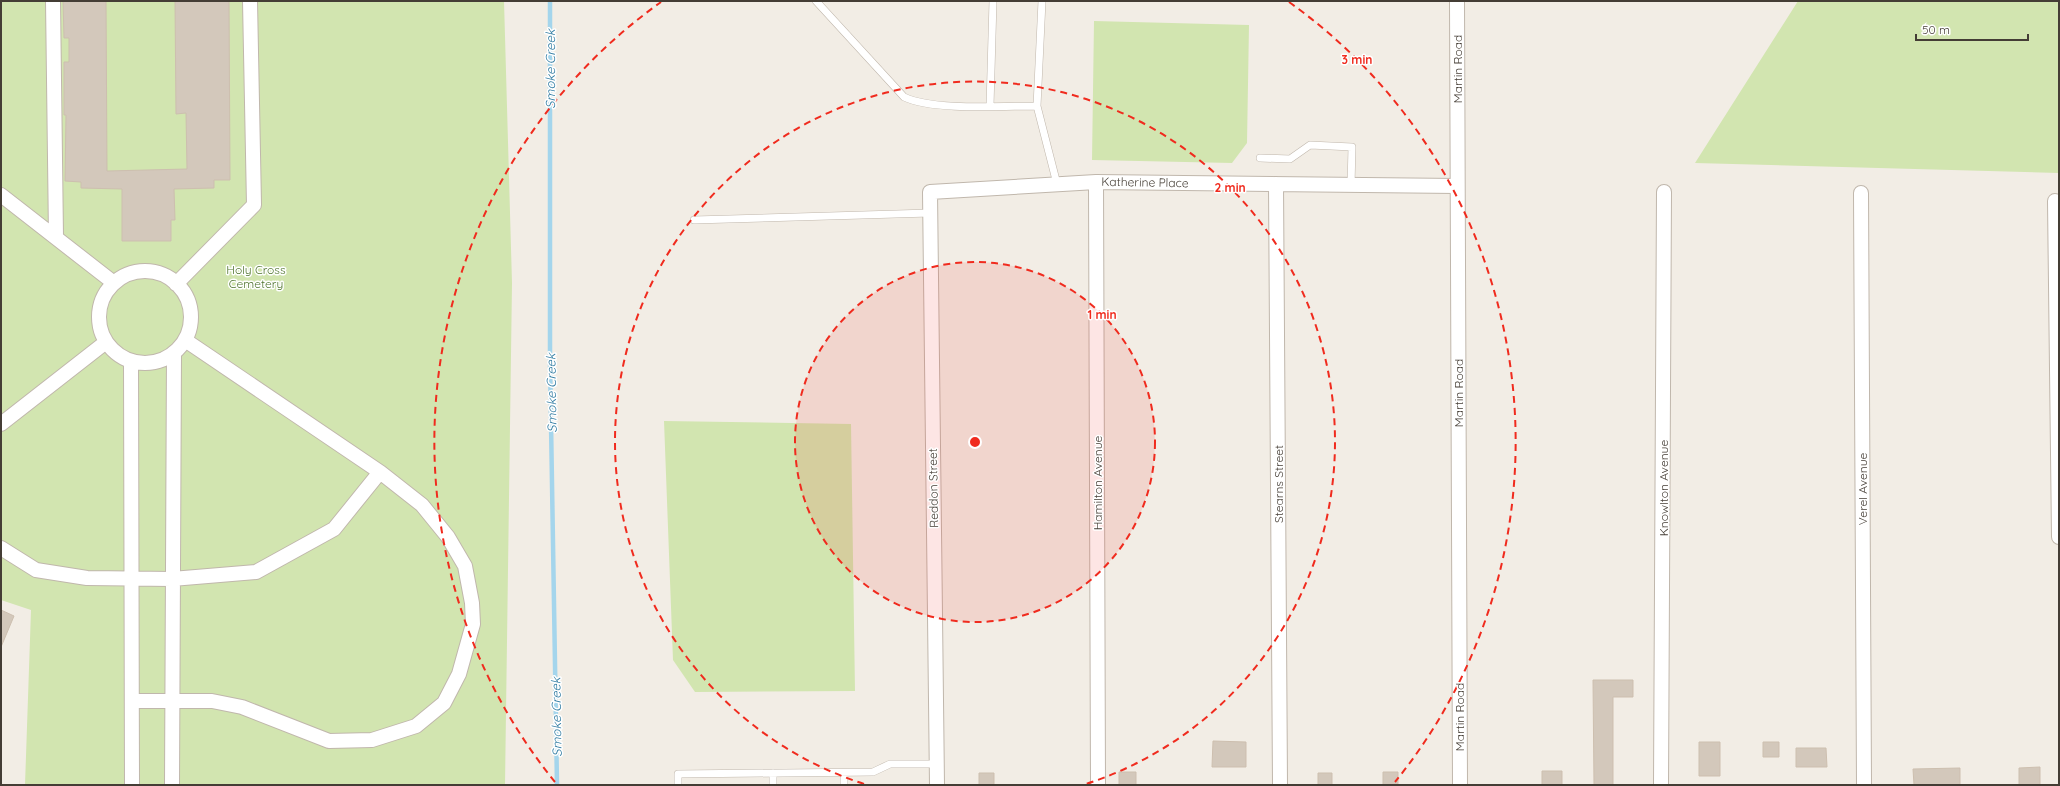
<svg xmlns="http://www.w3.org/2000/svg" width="2060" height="786" font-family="Quicksand,sans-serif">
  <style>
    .green { fill: #d2e5b0 }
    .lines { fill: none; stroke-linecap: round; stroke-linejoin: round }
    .stream { stroke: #a4d5ec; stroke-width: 4.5 }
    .building { fill: #d3c8bb; stroke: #cdbfaf }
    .service-casing { stroke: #c0b7ac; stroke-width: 8 }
    .minor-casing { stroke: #c0b7ac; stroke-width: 16 }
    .service { stroke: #fff; stroke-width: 7 }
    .minor { stroke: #fff; stroke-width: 14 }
    .ring { fill: none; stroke: #f02b1e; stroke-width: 2; stroke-dasharray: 7 5 }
    .labels { text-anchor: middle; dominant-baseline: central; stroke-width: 3; stroke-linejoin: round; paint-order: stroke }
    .street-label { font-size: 12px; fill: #443d35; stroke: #fff }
    .park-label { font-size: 12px; fill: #4d732b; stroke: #fff }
    .water-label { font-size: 13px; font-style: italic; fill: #327da3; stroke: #fff }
    .centre { fill: #f02b1e; stroke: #fff; stroke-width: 2 }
    .ring-label { font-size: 12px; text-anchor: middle; font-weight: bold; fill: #f02b1e; stroke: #fff; stroke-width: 3; stroke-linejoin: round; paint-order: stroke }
  </style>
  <rect width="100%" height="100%" fill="#f2ede5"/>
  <path class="green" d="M1,1H504L512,283L505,785H25L31,610L1,600Z
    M1798,1H2059V173L1695,163Z
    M1094,21L1249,25L1247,143L1232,163L1092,160Z
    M664,421L851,424L855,691L695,692L673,660Z"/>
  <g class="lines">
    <path class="stream" d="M550,1V362L557,785"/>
  </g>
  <path class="building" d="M63,1H106L107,171L187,169L186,113L176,114L175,1H229L230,180H214V188L174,189L175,220H171V241H122V189L81,188V182L65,181L66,115H64V62H69V38H64Z
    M1,610L14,616L1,647Z
    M1593,680H1633V697H1613V785H1594Z
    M1213,741L1246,742V767H1212Z
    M1699,742H1720V776H1699Z
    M1763,742H1779V757H1763Z
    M1796,748H1826L1827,767H1796Z
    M2040,767V785H2019V768Z
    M1960,768V785H1914L1913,769Z
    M1542,771H1562V785H1542Z
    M1119,772H1136V785H1119Z
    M1383,772H1398V785H1383Z
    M979,773H994V785H979Z
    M1318,773H1332V785H1318Z"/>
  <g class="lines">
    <defs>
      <path id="service" d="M816,1L904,97C933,111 1003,106 1037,106
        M1042,1L1037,106L1057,184
        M990,106L993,1
        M1260,158L1290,159L1310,145L1352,147L1351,185
        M694,220L930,213
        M678,785V774L873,772L890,764H937
        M773,785V773
        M844,785V773"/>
      <path id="minor" d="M53,1L56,237
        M1457,1L1460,785
        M1096,182L1098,785
        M1276,184L1280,785
        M1861,193L1864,785
        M1,195L114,283
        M2055,201L2059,537
        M99 317a46 46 0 1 1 92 0a46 46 0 1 1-92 0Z
        M176,284L254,205L250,1
        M131,361L132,785
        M1,424L106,342
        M1,548L36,570L87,578L172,579L256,572L334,529L380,472L185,340
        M132,701H212L242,707L329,741L372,740L416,726L444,703L459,674L473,624L472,603L465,566L448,537L422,505L380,472
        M172,785L174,353
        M937,785L930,192L1096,182L1457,186
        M1661,785L1664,192"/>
    </defs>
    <use href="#service" class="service-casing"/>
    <use href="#minor" class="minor-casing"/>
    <use href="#service" class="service"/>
    <use href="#minor" class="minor"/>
  </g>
  <circle cx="975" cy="442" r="180" fill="#f02b1e" fill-opacity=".12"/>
  <g class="ring">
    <circle cx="975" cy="442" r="180"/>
    <path d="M864 784A360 360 0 1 1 1086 784"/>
    <path d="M555 782A540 540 0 0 1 661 2M1289 2A540 540 0 0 1 1395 782"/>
  </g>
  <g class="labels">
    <g class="street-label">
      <text transform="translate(1457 69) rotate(-90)">Martin Road</text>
      <text transform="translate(1145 182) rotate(1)">Katherine Place</text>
      <text transform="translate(1458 393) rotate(-90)">Martin Road</text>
      <text transform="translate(1097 483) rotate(-90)">Hamilton Avenue</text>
      <text transform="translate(1278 484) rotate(-90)">Stearns Street</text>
      <text transform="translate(933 488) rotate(-91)">Reddon Street</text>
      <text transform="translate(1663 488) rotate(-90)">Knowlton Avenue</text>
      <text transform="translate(1862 489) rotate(-90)">Verel Avenue</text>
      <text transform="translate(1459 717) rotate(-90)">Martin Road</text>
    </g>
    <g class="park-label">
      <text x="256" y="269">Holy Cross<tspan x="256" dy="14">Cemetery</tspan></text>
    </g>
    <g class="water-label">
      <text transform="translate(550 69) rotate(-90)">Smoke Creek</text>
      <text transform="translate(551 393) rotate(-91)">Smoke Creek</text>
      <text transform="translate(556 717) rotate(-91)">Smoke Creek</text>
    </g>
  </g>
  <circle cx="975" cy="442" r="6" class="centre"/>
  <g class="ring-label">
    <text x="1357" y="64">3 min</text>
    <text x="1230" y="192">2 min</text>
    <text x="1102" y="319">1 min</text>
  </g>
  <rect width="2060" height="786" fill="none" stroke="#443d35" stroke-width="4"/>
  <path d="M1916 34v6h112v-6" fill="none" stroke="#443d35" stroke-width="2"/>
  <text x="1922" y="34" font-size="12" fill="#443d35" stroke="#ffffff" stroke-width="3" paint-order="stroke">50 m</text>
</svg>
